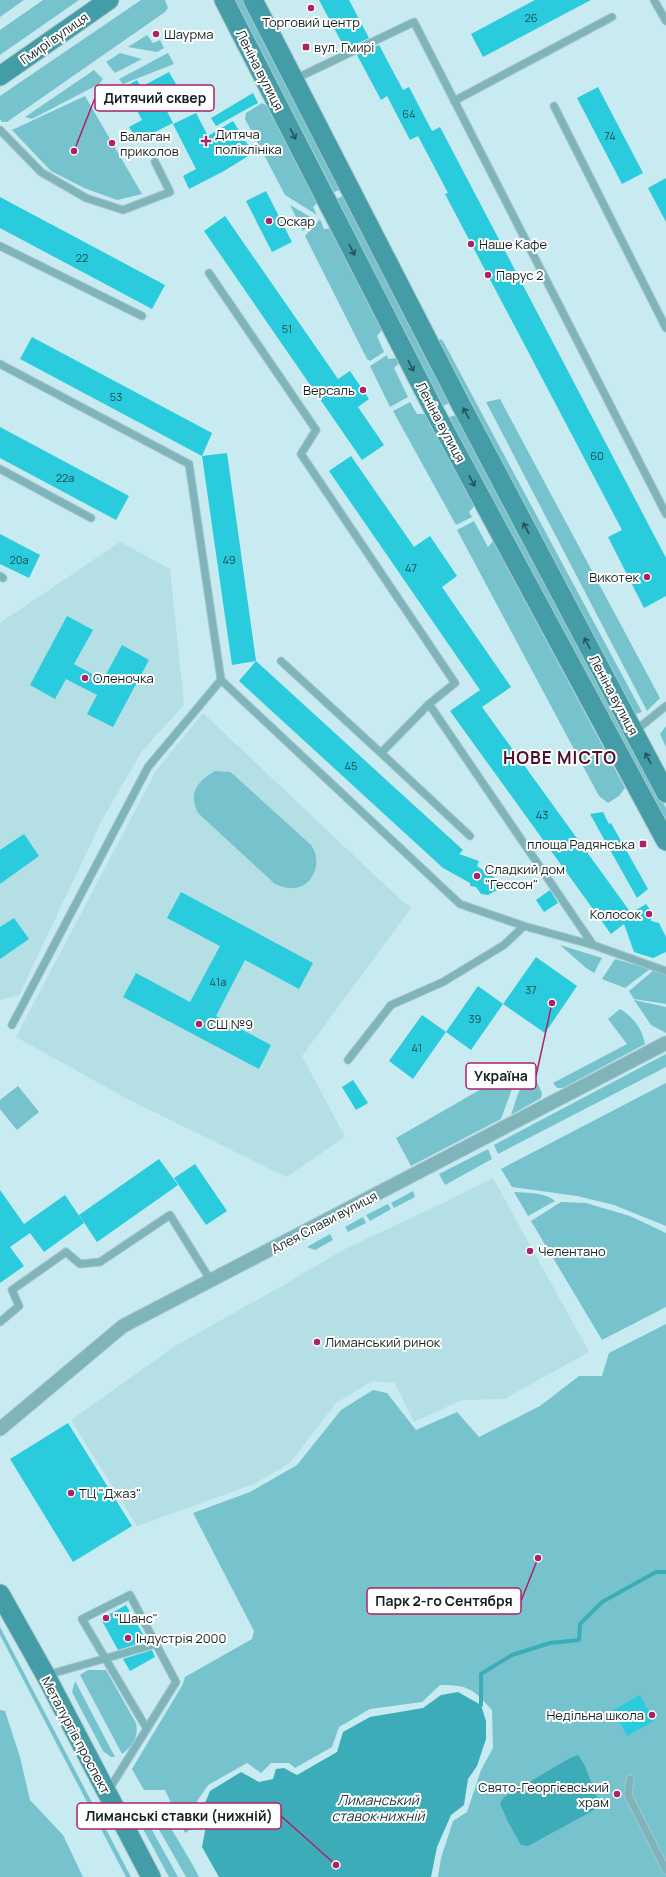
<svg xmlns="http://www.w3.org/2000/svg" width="666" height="1877" font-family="Manrope,sans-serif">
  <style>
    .built { fill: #b3dfe5 }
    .green { fill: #76c3ce }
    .water { fill: #3dacb9 }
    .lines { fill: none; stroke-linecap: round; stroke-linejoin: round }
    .stream { stroke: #3dacb9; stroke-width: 4 }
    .building { fill: #2acbdc }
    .lane-casing { stroke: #a7c7cb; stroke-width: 9 }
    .street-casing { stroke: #a7c7cb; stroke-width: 15 }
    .secondary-casing { stroke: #a7c7cb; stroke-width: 21 }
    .lane { stroke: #7fb4bb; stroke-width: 7 }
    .street { stroke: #7fb4bb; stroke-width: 13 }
    .secondary { stroke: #449ca7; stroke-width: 19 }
    .oneway { stroke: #275257 }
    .poi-dot { fill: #ab2266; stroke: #fff; stroke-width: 1.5 }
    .labels { text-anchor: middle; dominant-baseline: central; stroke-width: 4; stroke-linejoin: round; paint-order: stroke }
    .number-label { font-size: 11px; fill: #194c50 }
    .poi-label { font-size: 13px; fill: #132122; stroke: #fff; text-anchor: start }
    .street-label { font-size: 13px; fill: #132122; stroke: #fff }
    .water-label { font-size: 14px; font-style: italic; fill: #233b3f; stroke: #fff }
    .district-label { font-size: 17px; font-weight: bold; letter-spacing: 1px; fill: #500f2e; stroke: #fff }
    .leader { fill: none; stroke: #ab2266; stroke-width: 1.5 }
    .callout-dot { fill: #ab2266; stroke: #fff; stroke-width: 1.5 }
    .callout { fill: #fff; stroke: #ab2266; stroke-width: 1.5 }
    .callout-label { font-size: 14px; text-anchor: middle; font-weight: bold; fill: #132122 }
  </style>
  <rect width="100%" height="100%" fill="#c7ebf0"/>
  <path class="built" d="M120,542L170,569L184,705L142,751L102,820L19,995L0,1000V623Z
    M203,713L401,900L411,908L302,1056L345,1137L286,1177L124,1097L16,1037L156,771Z
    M493,1178L589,1352L504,1399L462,1400L414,1422L395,1383L372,1381L336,1403L290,1463L254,1484L137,1526L71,1420L177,1345L282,1286L343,1250L445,1202Z"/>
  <path class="green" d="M0,0H24L0,17Z
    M43,0H79L0,55V30Z
    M141,0H165L168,8L165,12L7,122H2L0,119V96Z
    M235,0H243L342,189L334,192Z
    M147,35L153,43L160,40L164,48L157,52L128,47Z
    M120,53L142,59L115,73L106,62Z
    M168,53L174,64L123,84L119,79Z
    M94,70L103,79L99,84L32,119L25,117Z
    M85,96L142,194L117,200L84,188L51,171L12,130Z
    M262,103L271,108L319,201L313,207L317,215L285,195L245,119L246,113Z
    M345,195L449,403L441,407L336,199Z
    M290,205L314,219L303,231Z
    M320,219L324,229L333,228L382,330L377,336L384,352L370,361L367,359L305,236Z
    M441,339L443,341L642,712L636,714L631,710L437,341Z
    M387,355L388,359L396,358L399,363L394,368L408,397L390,407L370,366Z
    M500,399L660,698L647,711L486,402Z
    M410,402L417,414H425L475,505L469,512L472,517L456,525L393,411Z
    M456,415L666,808V829L446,418Z
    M474,521L488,547L493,541L625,788L619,796L608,803L599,796L457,530Z
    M666,726V747L660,734Z
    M215,771L230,772L234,775L311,845C323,861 314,887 293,888C286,889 281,886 275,884L198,813C188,792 197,782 215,771Z
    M560,945L602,958L594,973L586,968Z
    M615,959L650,969L625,988L602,979Z
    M654,970L666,974V1004L634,999L629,991Z
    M634,1000L666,1007V1033L651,1025Z
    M620,1009C633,1017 642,1028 645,1044L563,1088H557L553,1083L627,1044L608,1019Z
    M666,1054V1067L498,1154L494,1145Z
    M511,1072L516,1078L501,1119L411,1166L396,1138Z
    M534,1076L542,1093L541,1098L511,1115C516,1102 519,1081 534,1076Z
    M666,1083V1226L614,1205L577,1196L512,1187L501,1169Z
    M18,1086L39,1112L17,1130L0,1109V1100Z
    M488,1149L492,1159L445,1185L439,1174Z
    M413,1191L415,1197L394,1208L391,1203Z
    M514,1192C526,1193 546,1192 555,1201L528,1216Z
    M561,1202L586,1203L630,1216L666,1233V1307L602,1340L531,1221Z
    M388,1204L391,1209L370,1221L366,1215Z
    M363,1217L366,1223L348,1232L345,1227Z
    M330,1234L333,1240L315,1250L307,1247Z
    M666,1324V1877H438L441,1858L453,1821L467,1812L481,1770L493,1748L492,1710C473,1689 469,1685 440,1685L422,1702L370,1709L339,1727L332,1747L295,1768L289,1763H271L261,1773L247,1763L208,1785L195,1804L200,1822L185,1833L165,1790H144L132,1769L183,1684L185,1677L252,1639L254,1631L193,1513L250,1492L297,1465L341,1410L373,1390L387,1393L416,1430L457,1412L479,1437L540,1406L579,1376H602L609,1353Z
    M0,1627L131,1877H126L0,1635Z
    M88,1670H106L136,1723C139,1737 133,1746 122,1754L80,1675Z
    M75,1681L115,1757H111L103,1751L72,1692Z
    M0,1710L5,1711L20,1757L30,1800L63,1835L83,1877H0Z
    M161,1811L195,1869L199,1877H186L157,1826Z
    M147,1821L178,1877H169L142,1827Z"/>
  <path class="water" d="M458,1692L481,1705L486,1721V1739L477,1766L468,1779L464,1805L451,1815L437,1847L431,1877H219L202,1847L206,1826L203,1808L210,1791L241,1772L259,1782L273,1779L276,1769L284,1768L297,1775L337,1752L343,1732L370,1717L423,1708L441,1695Z
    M578,1755L584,1764L599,1802L596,1809L528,1846L521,1845L508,1822L500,1803L504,1797L570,1758Z"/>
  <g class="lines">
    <path class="stream" d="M481,1705V1674L512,1655L550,1643L579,1640L580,1624L602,1602L656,1572H666"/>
  </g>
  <path class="building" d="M319,0H349L369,38L352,46L350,42L343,45Z
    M535,0H591L483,57L471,34Z
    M379,45L403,90L409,87L432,131L440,127L666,558V596L644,608L608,537L622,530L445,194L448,193L418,136L410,140L387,96L381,100L357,55Z
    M169,72L177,86L159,96L173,123L137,141L129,127L142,120L125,87L137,80L141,87Z
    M598,87L643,173L622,184L577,98Z
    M253,93L258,103L216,126L211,118Z
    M196,113L208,136L233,121L253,153L224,171L189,189L183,176L196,169L173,124Z
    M666,178V222L648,188Z
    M266,191L292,242L272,252L246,201Z
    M0,197L165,285L152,309L0,228Z
    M225,216L338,379L350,371L369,399L358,407L384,445L362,460L204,231Z
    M32,337L212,433L202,456L20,359Z
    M0,427L129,496L116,520L0,458Z
    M227,453L256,661L232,665L202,456Z
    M351,456L414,547L430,536L457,576L442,587L511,687L482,707L631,913L646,904L651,911V921L659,923L666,937V952L653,958L634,952L624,924L611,934L450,711L480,690L329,471Z
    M0,534L40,555L29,578L0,564Z
    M67,616L93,630L74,664L103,680L122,645L149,660L113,727L87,714L97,695L66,679L55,699L30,685Z
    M256,661L463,850L459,854L479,861L477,866L503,883L499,889L488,895L481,894L476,887L470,886V883L443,868L239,681Z
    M603,812L609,824L611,823L648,889L637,898L590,814Z
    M24,834L39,856L0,884V850Z
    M550,890L558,903L544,912L536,900Z
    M181,892L313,963L299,989L245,960L216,1016L271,1045L259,1069L123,997L136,973L190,1002L220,946L167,918Z
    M14,918L29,939L0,959V927Z
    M536,957L577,986L545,1033L503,1004Z
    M478,986L503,1004L471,1050L446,1032Z
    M422,1015L446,1032L413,1079L389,1061Z
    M353,1080L368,1103L356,1110L342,1087Z
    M159,1159L178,1185L97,1242L79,1215Z
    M195,1164L227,1211L206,1225L174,1178Z
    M0,1190L24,1224L65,1195L84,1223L44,1252L30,1233L10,1247L24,1266L0,1283Z
    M68,1423L132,1526L73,1562L10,1459Z
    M126,1605L147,1641L118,1650L101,1619Z
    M152,1650L155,1657L130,1671L123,1659Z
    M640,1695L654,1721L627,1736L613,1710Z"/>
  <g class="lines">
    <defs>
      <path id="lane" d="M654,0L666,21
        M295,79L414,22L666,514
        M454,101L612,17
        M554,106L666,328
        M0,130L41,172L86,198L123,210L170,192L155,162
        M0,246L142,316
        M209,273L316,430L301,454L455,683L429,704L593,945
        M0,364L189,464L221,680L460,904L524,926L593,945L666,971
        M0,469L91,518
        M0,576L3,578
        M281,661L381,753
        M429,704L381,753L470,836
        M635,731L666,706
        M12,1025L148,767L221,680
        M348,1060L391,1005L443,982L504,945L524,926
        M0,1322L19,1306L12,1290L66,1252L80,1264L100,1262L170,1215L211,1281
        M47,1675L156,1644
        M630,1779L628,1795L666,1870
        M108,1791L176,1682L130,1595L82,1619L147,1729"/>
      <path id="street" d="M0,1429L123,1326L666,1043"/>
      <path id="secondary" d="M224,0L437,416L666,841
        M253,0L460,403L666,793
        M0,76L109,0
        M0,1594L46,1676L151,1877"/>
    </defs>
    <use href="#lane" class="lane-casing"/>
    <use href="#street" class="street-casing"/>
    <use href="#secondary" class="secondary-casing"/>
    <use href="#lane" class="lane"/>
    <use href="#street" class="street"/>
    <use href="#secondary" class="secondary"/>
  </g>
  <defs><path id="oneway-shaft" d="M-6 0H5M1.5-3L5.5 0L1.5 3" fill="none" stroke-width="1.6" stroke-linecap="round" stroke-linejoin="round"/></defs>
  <g class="oneway">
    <use href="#oneway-shaft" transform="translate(293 134) rotate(63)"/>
    <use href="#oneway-shaft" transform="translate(352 250) rotate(63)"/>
    <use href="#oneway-shaft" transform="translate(411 366) rotate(63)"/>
    <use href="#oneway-shaft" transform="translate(466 413) rotate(-118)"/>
    <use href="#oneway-shaft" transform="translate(472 481) rotate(62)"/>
    <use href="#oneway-shaft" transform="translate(526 528) rotate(-118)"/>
    <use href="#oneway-shaft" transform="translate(587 643) rotate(-118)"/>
    <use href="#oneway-shaft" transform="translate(648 758) rotate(-118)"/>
  </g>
  <g class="poi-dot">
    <circle cx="311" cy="8" r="4"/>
    <circle cx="156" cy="34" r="4"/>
    <rect x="302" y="43" width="8" height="8" rx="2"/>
    <path d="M204 135h4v4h4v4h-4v4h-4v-4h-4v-4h4z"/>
    <circle cx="112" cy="143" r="4"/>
    <circle cx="269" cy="221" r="4"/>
    <circle cx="471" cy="244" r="4"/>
    <circle cx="488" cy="275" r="4"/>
    <circle cx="363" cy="390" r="4"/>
    <circle cx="647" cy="577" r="4"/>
    <circle cx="85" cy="678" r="4"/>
    <rect x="639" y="840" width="8" height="8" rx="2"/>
    <circle cx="477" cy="876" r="4"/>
    <circle cx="649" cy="914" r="4"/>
    <circle cx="199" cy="1024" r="4"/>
    <circle cx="530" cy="1251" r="4"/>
    <circle cx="317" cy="1342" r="4"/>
    <circle cx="71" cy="1493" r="4"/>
    <circle cx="106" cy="1618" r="4"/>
    <circle cx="128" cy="1638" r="4"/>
    <circle cx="652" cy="1715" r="4"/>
    <circle cx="617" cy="1794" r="4"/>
  </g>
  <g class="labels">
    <g class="number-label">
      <text x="531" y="17">26</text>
      <text x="409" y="113">64</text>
      <text x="610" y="135">74</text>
      <text x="82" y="257">22</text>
      <text x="287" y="328">51</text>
      <text x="116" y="396">53</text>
      <text x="597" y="455">60</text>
      <text x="65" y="477">22а</text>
      <text x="19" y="559">20а</text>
      <text x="229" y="559">49</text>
      <text x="411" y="567">47</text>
      <text x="351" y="765">45</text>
      <text x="542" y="814">43</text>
      <text x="218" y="981">41а</text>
      <text x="531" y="989">37</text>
      <text x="475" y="1018">39</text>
      <text x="417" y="1047">41</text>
    </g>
    <g class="poi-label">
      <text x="311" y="22" text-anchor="middle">Торговий центр</text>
      <text x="164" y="34">Шаурма</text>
      <text x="314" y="47">вул. Гмирi</text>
      <text x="215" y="134">Дитяча<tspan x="215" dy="15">поліклініка</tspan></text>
      <text x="120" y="136">Балаган<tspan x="120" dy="15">приколов</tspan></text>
      <text x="277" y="221">Оскар</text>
      <text x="479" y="244">Наше Кафе</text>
      <text x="496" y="275">Парус 2</text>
      <text x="355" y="390" text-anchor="end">Версаль</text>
      <text x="639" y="577" text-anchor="end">Викотек</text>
      <text x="93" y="678">Оленочка</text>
      <text x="635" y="844" text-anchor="end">площа Радянська</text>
      <text x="485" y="869">Сладкий дом<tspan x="485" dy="15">"Гессон"</tspan></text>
      <text x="641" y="914" text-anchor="end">Колосок</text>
      <text x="207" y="1024">СШ №9</text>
      <text x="538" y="1251">Челентано</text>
      <text x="325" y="1342">Лиманський ринок</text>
      <text x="79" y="1493">ТЦ "Джаз"</text>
      <text x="114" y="1618">"Шанс"</text>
      <text x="136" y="1638">Індустрія 2000</text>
      <text x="644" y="1715" text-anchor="end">Недільна школа</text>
      <text x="609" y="1787" text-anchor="end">Свято-Георгієвський<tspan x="609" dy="15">храм</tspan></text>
    </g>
    <g class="street-label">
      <text transform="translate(54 38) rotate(-35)">Гмирі вулиця</text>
      <text transform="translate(260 70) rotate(63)">Леніна вулиця</text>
      <text transform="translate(441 422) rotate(62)">Леніна вулиця</text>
      <text transform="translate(614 695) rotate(62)">Леніна вулиця</text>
      <text transform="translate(324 1222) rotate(-28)">Алея Слави вулиця</text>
      <text transform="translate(76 1735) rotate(62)">Металургів проспект</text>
    </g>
    <g class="water-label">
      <text x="378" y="1799">Лиманський<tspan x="378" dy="16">ставок нижній</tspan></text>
    </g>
    <g class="district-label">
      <text x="560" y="757">НОВЕ МІСТО</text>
    </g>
  </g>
  <path class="leader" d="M74 151L95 98M552 1003L536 1076M538 1558L521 1601M336 1865L281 1816"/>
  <g class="callout-dot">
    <circle cx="74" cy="151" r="4"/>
    <circle cx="552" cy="1003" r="4"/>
    <circle cx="538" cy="1558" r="4"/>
    <circle cx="336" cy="1865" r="4"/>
  </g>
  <g class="callout">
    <rect x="95" y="85" width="119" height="26" rx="4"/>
    <rect x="466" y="1063" width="70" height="26" rx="4"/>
    <rect x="367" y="1588" width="154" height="26" rx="4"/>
    <rect x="77" y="1803" width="204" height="26" rx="4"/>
  </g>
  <g class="callout-label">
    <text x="155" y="103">Дитячий сквер</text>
    <text x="501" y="1081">Україна</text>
    <text x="444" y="1606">Парк 2-го Сентября</text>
    <text x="179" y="1821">Лиманські ставки (нижній)</text>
  </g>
</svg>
